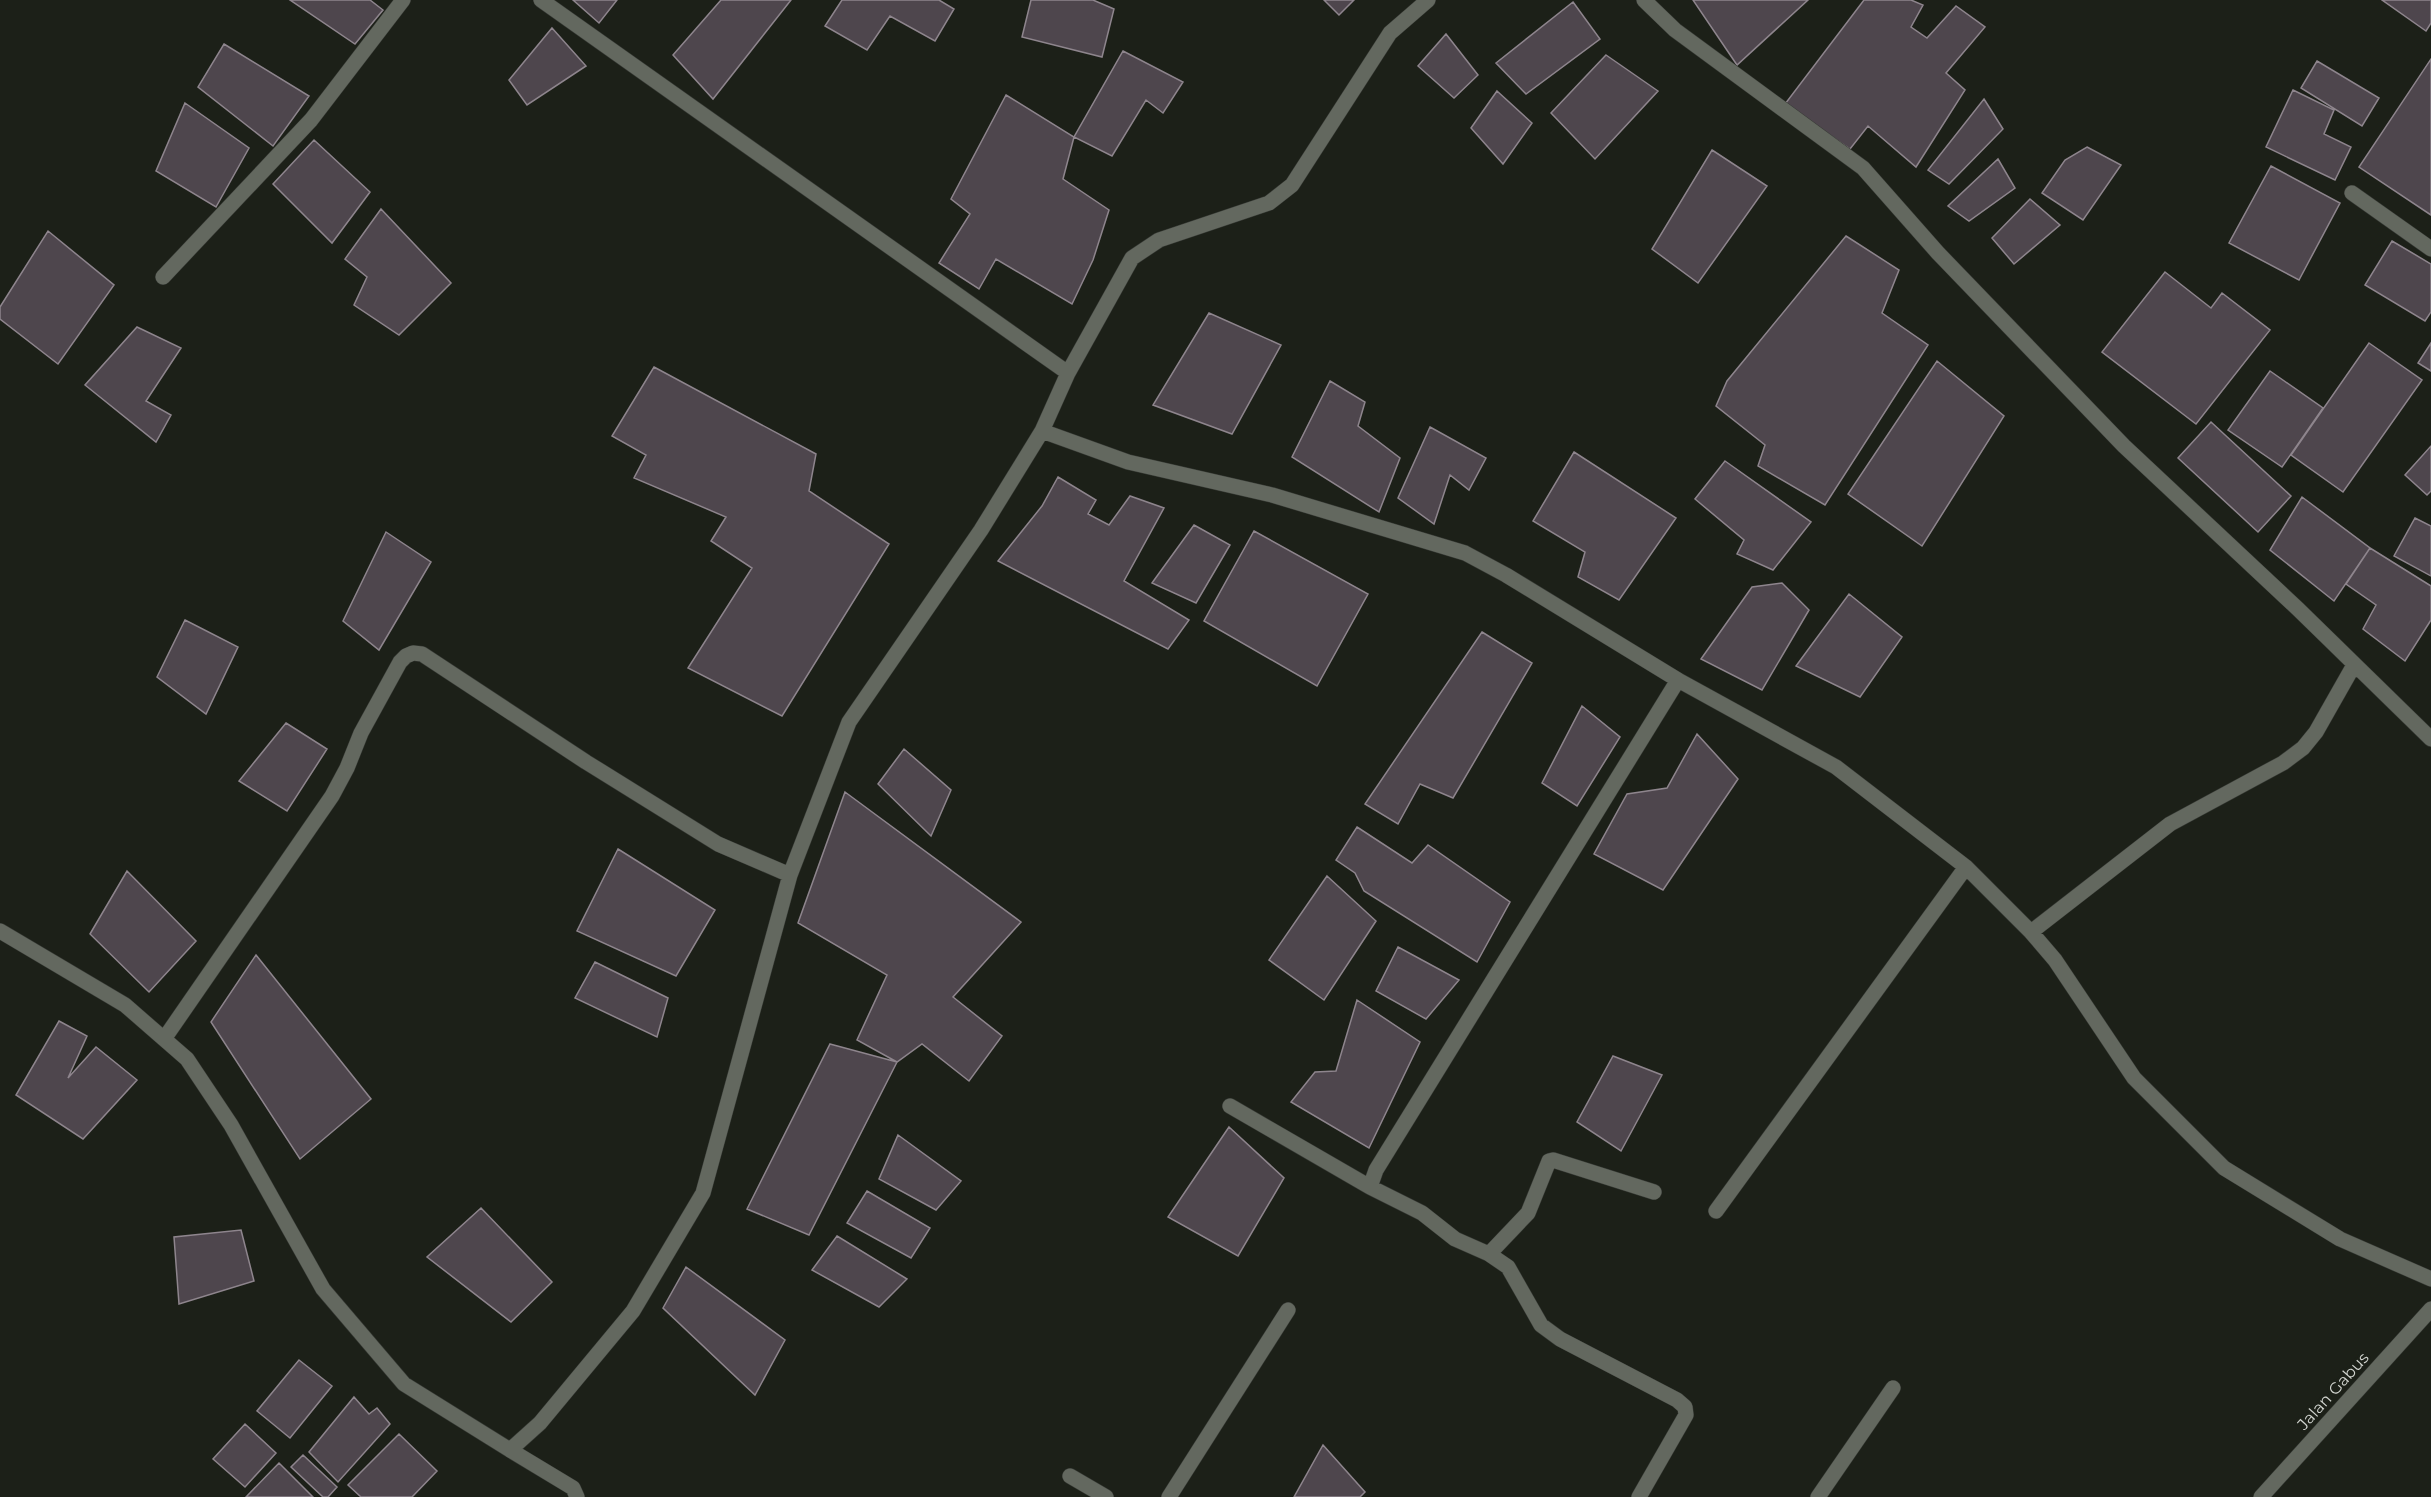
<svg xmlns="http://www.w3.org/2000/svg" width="2431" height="1497" font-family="Montserrat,sans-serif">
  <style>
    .building { fill: #4e464d; stroke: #8e858d; stroke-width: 1.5 }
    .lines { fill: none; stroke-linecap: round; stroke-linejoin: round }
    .street-casing { stroke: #373a35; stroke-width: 16 }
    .street { stroke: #63685f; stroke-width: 15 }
    .labels { text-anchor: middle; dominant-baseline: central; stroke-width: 5; stroke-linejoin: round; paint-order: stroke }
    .street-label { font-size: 16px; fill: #d1d4cf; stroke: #1c2018 }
  </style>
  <rect width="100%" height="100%" fill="#1c2018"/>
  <path class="building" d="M290,0H370L383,10L355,44Z
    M573,0H617L599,23Z
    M721,0H791L713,99L673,55Z
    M842,0H939L954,9L935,41L890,16L867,50L825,26Z
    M1031,0H1093L1114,9L1102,57L1022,37Z
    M1324,0H1354L1339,15Z
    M1693,0H1808L1737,65Z
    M1864,0H1911L1923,5L1911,27L1927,38L1956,6L1985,27L1946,73L1965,90L1916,167L1868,126L1850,149L1785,104Z
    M2382,0H2431V23L2426,31Z
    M1573,2L1600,39L1526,94L1496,63Z
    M552,28L586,66L527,105L509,80Z
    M1446,34L1478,75L1454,98L1418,66Z
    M224,44L309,96L273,146L198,87Z
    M1123,51L1183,82L1163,113L1146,100L1112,156L1074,137Z
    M1606,55L1658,91L1595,159L1551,113Z
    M2431,59V215L2359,167Z
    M2317,61L2379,98L2362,126L2301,88Z
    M2293,90L2334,110L2324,134L2351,147L2335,180L2266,147Z
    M1497,91L1532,123L1503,164L1471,128Z
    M1006,95L1074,137L1063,179L1109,210L1093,260L1072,304L996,259L979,289L939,263L970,214L951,199Z
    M1984,99L2003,129L1949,184L1928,170Z
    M185,103L249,148L216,207L156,171Z
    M314,140L370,192L332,243L273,184Z
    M2087,147L2121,165L2083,220L2042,193L2065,160Z
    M1712,150L1767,186L1698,283L1652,249Z
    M1998,159L2015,188L1969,221L1948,206Z
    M2271,166L2340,203L2299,280L2229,243Z
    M2030,199L2060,225L2014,264L1992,238Z
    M381,209L451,283L399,335L354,305L367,277L345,259Z
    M48,231L114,285L58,364L0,319V307Z
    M1846,236L1899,270L1882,313L1928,345L1825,505L1758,466L1765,445L1716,406L1727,381Z
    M2392,241L2431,264V312L2425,321L2365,285Z
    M2165,272L2211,308L2222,293L2270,330L2196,424L2102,352Z
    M1209,313L1281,345L1232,434L1153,405Z
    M137,327L181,348L146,401L171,415L156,442L85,385Z
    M2369,343L2422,380L2343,492L2291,455Z
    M2431,343V371L2418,363Z
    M1937,361L2004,416L1922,546L1848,494Z
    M654,367L816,454L809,491L889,544L782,716L688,668L752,568L711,541L726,517L634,478L646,455L612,436Z
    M2270,371L2323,408L2282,467L2228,430Z
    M1330,381L1365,402L1358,426L1400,458L1379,512L1292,457Z
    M2211,422L2291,496L2258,532L2178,458Z
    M1430,427L1486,458L1469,490L1450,475L1434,524L1398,498Z
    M2431,446V491L2427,495L2405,475Z
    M1574,452L1676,518L1619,600L1578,577L1585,552L1533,521Z
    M1725,461L1811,522L1773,570L1737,554L1744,540L1695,499Z
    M1058,477L1096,500L1088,514L1109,525L1130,496L1164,508L1124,581L1189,620L1168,649L998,561L1042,506Z
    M2302,497L2370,548L2334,601L2270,550Z
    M2415,518L2431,526V576L2394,556Z
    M1194,525L1230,545L1196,603L1152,583Z
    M1254,531L1368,594L1317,686L1204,621Z
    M386,532L431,562L379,650L343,621Z
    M2370,548L2431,586V620L2405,661L2363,629L2376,605L2346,584Z
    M1782,583L1809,610L1762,690L1701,659L1752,587Z
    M1849,594L1902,637L1860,697L1796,666Z
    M185,620L238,647L206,714L157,677Z
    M1482,632L1532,663L1453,798L1420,784L1398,824L1365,804Z
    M1582,706L1620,737L1577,806L1542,783Z
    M286,723L327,749L287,811L239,781Z
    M1697,734L1738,779L1663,890L1594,854L1627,794L1667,788Z
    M904,749L951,790L931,836L878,784Z
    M845,792L1021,922L953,997L1002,1036L969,1081L922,1044L897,1062L857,1040L887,975L798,923Z
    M1357,827L1412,863L1428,845L1510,902L1477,962L1364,891L1355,873L1336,860Z
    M618,849L715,910L676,976L577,931Z
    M127,871L196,941L149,992L90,934Z
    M1327,876L1376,921L1324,1000L1269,960Z
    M1398,947L1459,980L1426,1019L1376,991Z
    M256,955L371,1099L300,1159L211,1022Z
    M595,962L668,998L657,1037L575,998Z
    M1357,1000L1420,1042L1369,1148L1291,1102L1315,1072L1336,1071Z
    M59,1021L87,1036L68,1078L96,1047L137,1080L83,1139L16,1095Z
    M830,1044L897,1062L809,1235L747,1209Z
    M1613,1056L1662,1075L1621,1151L1577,1122Z
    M1229,1127L1284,1178L1238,1256L1168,1217Z
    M898,1135L961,1181L936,1210L879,1179Z
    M867,1191L930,1228L911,1258L847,1223Z
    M481,1208L552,1282L511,1322L427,1257Z
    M241,1230L254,1281L179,1304L174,1237Z
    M837,1236L907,1279L879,1307L812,1270Z
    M686,1267L785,1340L755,1395L663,1308Z
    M299,1360L332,1386L290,1438L257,1411Z
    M354,1397L369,1414L377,1408L390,1424L338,1482L309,1452Z
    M245,1424L276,1453L245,1487L213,1459Z
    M399,1434L437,1471L412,1497H361L348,1485Z
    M1323,1445L1365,1492L1360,1497H1294Z
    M303,1455L337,1487L328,1497H323L291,1467Z
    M279,1463L313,1497H246Z"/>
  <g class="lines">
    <defs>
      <path id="street" d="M541,0L1068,373
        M1644,0L1675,30L1863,168L1938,253L2124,446L2298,609L2431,739
        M2352,193L2431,249
        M163,277L311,120L403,0
        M1042,431L1128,462L1272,495L1465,553L1506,575L1678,680L1836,767L1966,867L2031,932L2055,960L2134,1078L2224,1168L2340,1239L2431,1279
        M0,931L125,1005L187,1059L231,1125L323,1289L404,1384L510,1450L540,1423L633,1311L703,1193L790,875L849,722L981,530L1042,431L1068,373L1132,258L1159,240L1269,203L1292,185L1390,33L1428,0
        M2031,932L2170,824L2283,763L2303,748L2316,732L2354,665
        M164,1039L332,796L347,768L361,733L400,662L406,656L413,653L422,654L586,762L718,844L790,875
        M1230,1106L1370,1187
        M1716,1211L1966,867
        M1489,1254L1528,1213L1549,1161L1553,1160L1654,1192
        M510,1450L573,1488L577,1497
        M1070,1476L1106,1497
        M1169,1497L1288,1310
        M1639,1497L1686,1415L1685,1407L1677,1400L1560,1339L1541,1325L1508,1267L1489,1254L1455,1239L1422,1213L1370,1187L1376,1170L1678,680
        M1818,1497L1893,1388
        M2261,1497L2431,1309"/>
    </defs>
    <use href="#street" class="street-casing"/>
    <use href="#street" class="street"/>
  </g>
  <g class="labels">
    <g class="street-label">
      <text transform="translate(2333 1391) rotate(-48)">Jalan Gabus</text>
    </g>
  </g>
</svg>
